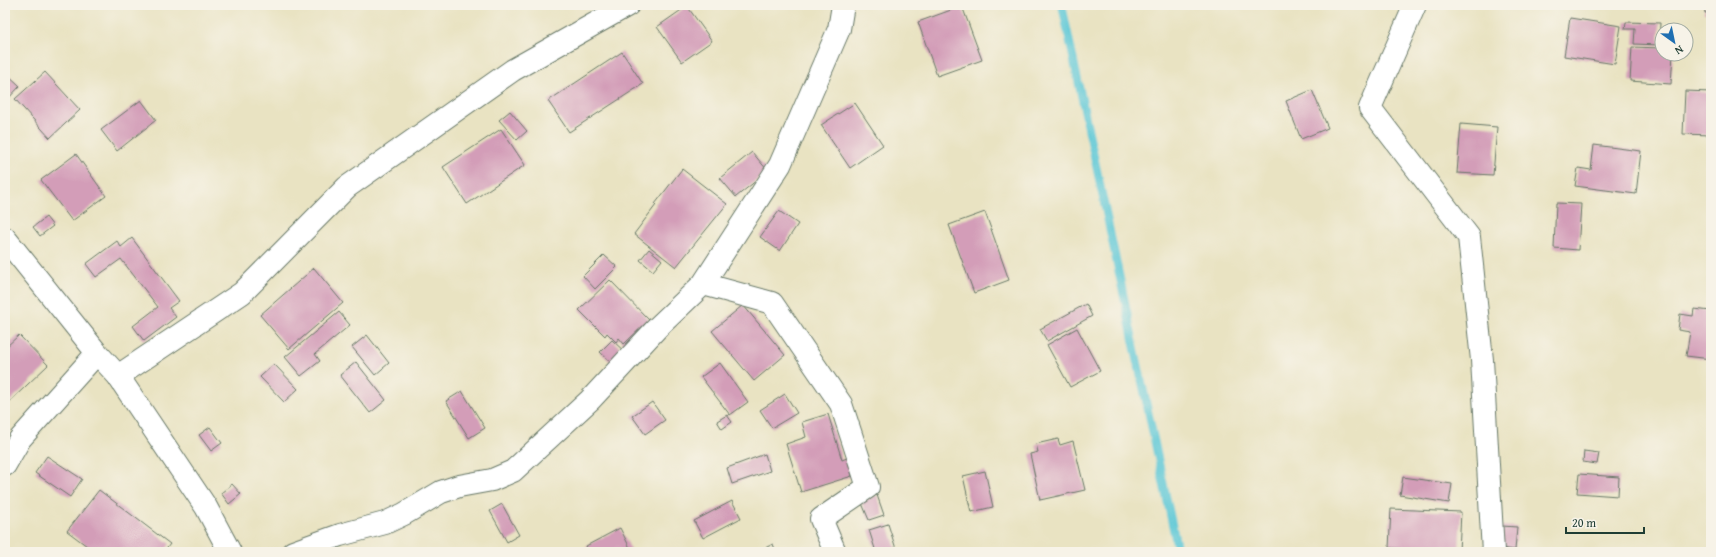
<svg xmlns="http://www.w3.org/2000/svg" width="1716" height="557" font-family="'Gentium Book Plus',serif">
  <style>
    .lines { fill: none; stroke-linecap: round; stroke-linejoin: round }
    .stream { stroke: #5dc8d6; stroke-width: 8 }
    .building { fill: #d39db8 }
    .minor-casing { stroke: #676; stroke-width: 24 }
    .minor { stroke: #fff; stroke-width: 22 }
  </style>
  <rect width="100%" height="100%" fill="#f7f3e8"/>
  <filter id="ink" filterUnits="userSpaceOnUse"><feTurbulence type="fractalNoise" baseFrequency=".025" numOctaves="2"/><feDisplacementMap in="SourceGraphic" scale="8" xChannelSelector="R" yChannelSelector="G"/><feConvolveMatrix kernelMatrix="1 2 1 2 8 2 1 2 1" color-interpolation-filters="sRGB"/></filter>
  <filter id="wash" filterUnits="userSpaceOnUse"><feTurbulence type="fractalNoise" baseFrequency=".012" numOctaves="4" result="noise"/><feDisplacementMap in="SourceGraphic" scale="16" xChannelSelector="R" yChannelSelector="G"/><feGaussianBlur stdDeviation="0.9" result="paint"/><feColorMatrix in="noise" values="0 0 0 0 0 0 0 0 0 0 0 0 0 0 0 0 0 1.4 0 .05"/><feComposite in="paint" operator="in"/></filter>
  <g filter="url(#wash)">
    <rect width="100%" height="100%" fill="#e9e3c2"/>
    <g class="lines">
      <path class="stream" d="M1062,5L1178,552"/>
    </g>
    <g id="blocks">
      <path class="building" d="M1704,5H1711V12L1705,13Z
        M687,6L712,41L682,62L657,27Z
        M962,6L982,60L937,76L918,22Z
        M1570,18L1621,26L1615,64L1564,56Z
        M1626,22L1660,23L1659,45L1634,44L1635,29H1625Z
        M1632,47L1662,48V54H1673L1671,84L1630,81Z
        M622,52L643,84L569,132L548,101Z
        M5,72L20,86L5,102Z
        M45,72L80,110L50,138L15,99Z
        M1312,90L1328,128L1301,139L1286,101Z
        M1685,91L1711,92V135L1683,134Z
        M141,100L156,120L117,151L101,130Z
        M855,103L883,145L850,168L821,125Z
        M510,111L527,131L517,140L499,120Z
        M1461,124L1497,127L1493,175L1457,173Z
        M501,129L525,165L467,204L443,167Z
        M1594,145L1641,151L1636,194L1575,186L1578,168L1591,170Z
        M752,152L768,171L736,197L720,178Z
        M76,154L106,196L72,221L41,180Z
        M682,169L727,204L676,267L634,234L656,205L655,204Z
        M1556,203L1581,204L1578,250L1554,248Z
        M779,211L798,224L780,251L760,237Z
        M985,212L1009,280L974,293L949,225Z
        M46,217L53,226L40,236L33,227Z
        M132,238L179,301L169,308L176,317L144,341L133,326L158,307L121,259L96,277L86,264L117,241L121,247Z
        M649,249L662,260L653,271L640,260Z
        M604,255L617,267L595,289L583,276Z
        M314,268L343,303L289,349L260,315Z
        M610,280L649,320L624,344L619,338L616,342L607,333L605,336L579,310Z
        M1086,304L1092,316L1047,341L1040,329Z
        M743,305L785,355L754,381L712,331Z
        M1694,309L1711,311V359L1686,356L1690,332L1678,330L1680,314L1693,316Z
        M339,312L350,325L315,354L320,361L301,376L285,357Z
        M1077,328L1100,371L1070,387L1047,345Z
        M19,335L48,365L5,406V348Z
        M367,335L389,363L375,375L352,347Z
        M612,340L627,354L615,366L600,352Z
        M356,362L386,400L370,413L340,375Z
        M720,363L748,402L730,415L701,377Z
        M274,364L298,389L284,402L260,377Z
        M462,391L485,428L469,438L446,401Z
        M785,394L797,413L772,428L760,410Z
        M652,402L665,420L645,434L632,416Z
        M828,414L842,460L847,458L852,476L801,492L786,444L806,437L802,422Z
        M727,415L732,422L722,429L717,421Z
        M210,427L222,443L211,451L199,435Z
        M1058,439L1060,445L1073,441L1085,490L1040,500L1030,454L1038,452L1036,444Z
        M1584,451L1599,453L1597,464L1583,462Z
        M765,454L770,471L732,484L727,468Z
        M47,456L82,479L70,497L35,473Z
        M985,471L993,507L971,512L963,476Z
        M1579,474L1619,477L1618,496L1577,493Z
        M1403,477L1452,484L1449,503L1400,495Z
        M232,484L241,494L229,504L221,493Z
        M99,490L170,544L164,552H95L67,531Z
        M877,495L884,515L869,520L861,501Z
        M732,501L741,518L703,538L694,521Z
        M502,504L519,535L507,542L490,511Z
        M1391,509L1461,512L1459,551L1389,548Z
        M888,524L897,552H876L869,530Z
        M1502,526L1517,527L1515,550L1500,548Z
        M620,528L632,552H589L586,546Z
        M773,544L776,552H759V551Z"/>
    </g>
  </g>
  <g filter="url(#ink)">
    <use href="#blocks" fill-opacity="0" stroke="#676" stroke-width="1"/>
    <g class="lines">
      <defs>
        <path id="minor" d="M1415,5L1370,108L1469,237L1482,360L1493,552
          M5,238L97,353L118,376L206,507L230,552
          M703,284L780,165L839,29L843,5
          M118,376L242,293L347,187L513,70L628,5
          M5,465L20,439L97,353
          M293,552L340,535L385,523L404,514L441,492L459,486L492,480L513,471L590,400L658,327L703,284L772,303L841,404L868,487L821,519L835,552"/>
      </defs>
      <use href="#minor" class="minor-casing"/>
      <use href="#minor" class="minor"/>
    </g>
  </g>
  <rect width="1716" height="557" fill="none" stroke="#f7f3e8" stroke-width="20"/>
  <g transform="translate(1674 42) rotate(147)"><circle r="19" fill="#f7f3e8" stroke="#a1aaa0"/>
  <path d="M0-3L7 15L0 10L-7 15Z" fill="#1f6fb2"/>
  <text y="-6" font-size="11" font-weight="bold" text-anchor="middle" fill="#1f3d34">N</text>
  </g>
  <path d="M1566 527v6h78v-6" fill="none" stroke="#1f3d34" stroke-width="2"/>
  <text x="1572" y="527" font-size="12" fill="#1f3d34" stroke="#f7f3e8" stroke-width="3" paint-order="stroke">20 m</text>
</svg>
